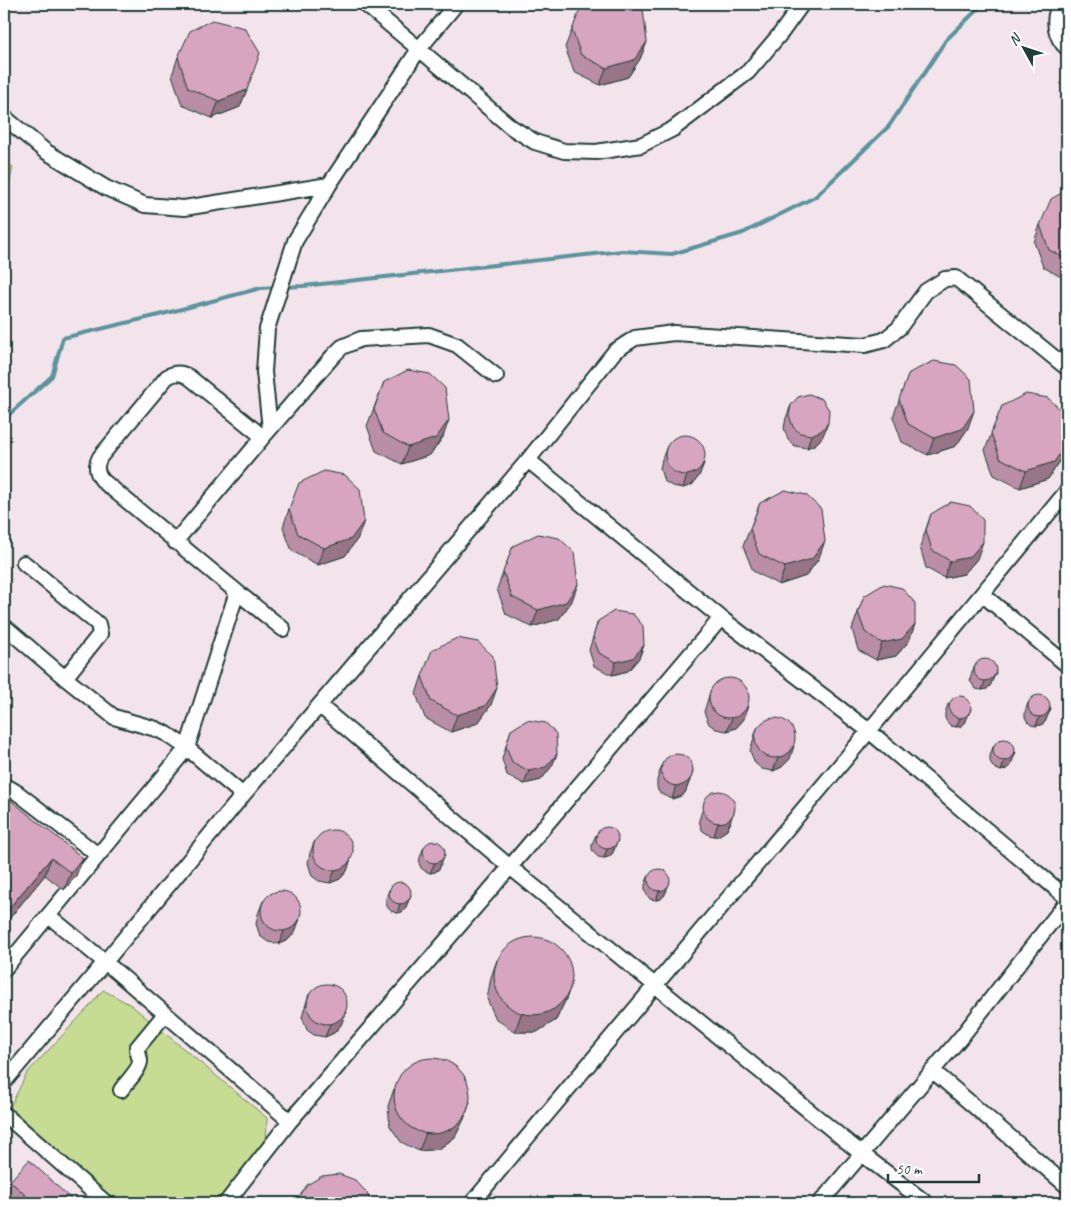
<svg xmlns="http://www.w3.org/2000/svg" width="1071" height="1207" font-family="Caveat,sans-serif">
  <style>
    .built { fill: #f3e4ec }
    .green { fill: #c6dc92; stroke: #728c63 }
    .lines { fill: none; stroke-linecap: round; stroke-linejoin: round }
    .stream { stroke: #5c949e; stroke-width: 4 }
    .minor-casing { stroke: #1f3d34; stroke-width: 18 }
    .minor { stroke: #fff; stroke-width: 14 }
    .wall { fill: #ba8ea6; stroke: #1f3d34 }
    .shaded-wall { fill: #977487; stroke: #1f3d34 }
    .building { fill: #d8a5c1; stroke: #1f3d34 }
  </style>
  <rect width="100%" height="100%" fill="#fff"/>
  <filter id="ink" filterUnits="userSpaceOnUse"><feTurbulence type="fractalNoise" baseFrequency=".02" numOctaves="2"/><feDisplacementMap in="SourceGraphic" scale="10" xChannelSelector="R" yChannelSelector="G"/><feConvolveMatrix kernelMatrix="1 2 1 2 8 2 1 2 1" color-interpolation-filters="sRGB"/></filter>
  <g filter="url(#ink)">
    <path class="built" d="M4,4H1067V1203H4Z"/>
    <path class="green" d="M4,160L13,167L4,210Z
      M103,990L131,1005L267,1118L266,1152L217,1203H115L10,1107L27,1073L88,1008Z"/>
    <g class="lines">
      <path class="stream" d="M283,287L303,286L622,251L672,254L743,233L815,197L889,126L946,40L983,4
        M4,419L52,376L63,338L159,315L261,288L276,287"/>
      <defs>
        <path id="minor" d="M365,4L419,49L456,4
          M1061,4C1051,17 1055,38 1067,48
          M4,117L45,151L106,188L145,205L184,208L329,185L419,49L511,127L535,142L564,151L596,152L641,145L673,129L748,72L781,33L802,4
          M270,429L264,372L267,329L295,241L329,185
          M528,460L721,618L869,731L1067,898
          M175,542L263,437L333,356L342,347L361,339L429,335L457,345L496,376
          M24,563L98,624L100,634L65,678
          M237,592L283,629
          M982,594L1067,665
          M4,626L65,678L114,717L156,729L167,734L187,748L243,795
          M320,706L510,867L862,1154L926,1203
          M4,786L11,789L19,794L98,855
          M49,916L105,962L290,1121
          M4,969L187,748L237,592L103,481C96,473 95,466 100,457L167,377C175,372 181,372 189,377L263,437
          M933,1071L1067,1186
          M4,1082L105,962L243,795L528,460L615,351L635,338L674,333L865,345L884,340L899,328L926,291L945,279L956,278L1067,368
          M121,1090C126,1083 141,1068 140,1060C139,1055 137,1053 137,1048L165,1014
          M4,1114L106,1203
          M226,1203L290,1121L510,867L721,618
          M472,1203L869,731L1067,491
          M820,1203L962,1036L1067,902"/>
      </defs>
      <use href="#minor" class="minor-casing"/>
      <use href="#minor" class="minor"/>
    </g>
    <path class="wall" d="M572,30L647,42L640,59L628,77L600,85L574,72L565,47Z
      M178,57L240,107L212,118L182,105L172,75Z
      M1067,190V280L1043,267L1034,242L1040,225Z
      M909,373L968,428L956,446L928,455L902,442L893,417Z
      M384,382L443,437L430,455L402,464L376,451L367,426Z
      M791,405L823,436L816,444L807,448L795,446L788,440L784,428L786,418Z
      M1002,406L1067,444L1060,461L1048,479L1020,488L994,475L985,450Z
      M667,446L704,463L699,476L692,485L683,488L672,486L664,481L660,469L662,459Z
      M760,503L819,558L806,576L779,585L753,571L743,546Z
      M289,509L358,538L345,556L318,565L292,551L283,527Z
      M931,514L977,559L964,574L944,578L926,568L920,547Z
      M513,546L572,601L559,619L532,627L506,614L497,589Z
      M864,596L915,624L909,641L896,656L876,660L858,650L852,629Z
      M598,621L644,645L639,658L628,671L612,675L594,666L589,650Z
      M974,667L996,672L990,686L987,689L982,690L976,689L970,681L971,676Z
      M422,676L491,705L478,723L451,732L425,718L416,694Z
      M711,689L744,719L736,728L727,731L716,729L709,724L704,712L707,702Z
      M1028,703L1051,708L1045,722L1041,725L1036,726L1031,725L1027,721L1025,717V712Z
      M948,704L971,709L965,723L961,726L956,727L951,726L947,722L945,718V713Z
      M757,728L790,759L782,767L773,771L762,769L755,763L750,751L753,741Z
      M511,730L557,754L552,766L541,780L524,784L507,775L502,759Z
      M993,747L1013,761L1010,767L1006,769L1001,771L996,769L992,766L990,761V756Z
      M663,762L693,772L685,793L681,796L672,799L663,795L658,791L657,786V780Z
      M4,795L76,876L64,890L45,875L4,925Z
      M706,799L731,822L727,830L718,836H714L709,835L703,831L701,828L699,820Z
      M596,835L615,848L612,854L608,857L604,858L598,857L594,853L592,849V844Z
      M315,840L351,858L347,871L340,879L330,883L319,881L312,876L308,863L310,853Z
      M423,849L442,863L439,869L435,872L430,873L425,871L421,868L419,863L420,858Z
      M648,877L667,890L664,896L661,899L656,900L650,899L647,895L645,891V885Z
      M389,890L411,895L405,909L402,912L397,913L391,911L388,908L386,904V898Z
      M263,901L295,932L288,940L279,944L268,942L260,936L256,924L258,914Z
      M497,960L572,982L566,999L556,1020L537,1032H515L496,1019L487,999L491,977Z
      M309,994L346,1012L341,1025L334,1033L325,1037L314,1035L307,1030L302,1017L305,1007Z
      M394,1089L470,1102L464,1119L455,1137L439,1149L419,1151L401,1142L390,1126L388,1106Z
      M10,1181L71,1199L70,1203H15L5,1194Z"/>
    <path class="shaded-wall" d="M647,42L640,59L628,77L600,85L606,68Z
      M247,90L240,107L212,118L219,101Z
      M974,411L968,428L956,446L928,455L934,438Z
      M449,420L443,437L430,455L402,464L408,447Z
      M828,423L823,436L816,444L807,448L811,435Z
      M1067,444L1060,461L1048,479L1020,488L1026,471Z
      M704,463L699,476L692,485L683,488L687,475Z
      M364,521L358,538L345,556L318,565L324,548Z
      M825,541L819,558L806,576L779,585L785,567Z
      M983,542L977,559L964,574L944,578L950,561Z
      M578,584L572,601L559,619L532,627L538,610Z
      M915,624L909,641L896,656L876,660L882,643Z
      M644,645L639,658L628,671L612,675L616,662Z
      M996,672L990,686L987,689L982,690L985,681Z
      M497,688L491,705L478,723L451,732L457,715Z
      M748,706L744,719L736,728L727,731L732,718Z
      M1051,708L1045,722L1041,725L1036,726L1039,717Z
      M971,709L965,723L961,726L956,727L960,718Z
      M794,746L790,759L782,767L773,771L778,758Z
      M1016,752L1010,767L1006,769L1001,771L1004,762Z
      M557,754L552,766L541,780L524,784L529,771Z
      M693,772L685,793L681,796L672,799L676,786Z
      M735,809L727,830L718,836H714L718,823Z
      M618,840L612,854L608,857L604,858L607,849Z
      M445,854L439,869L435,872L430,873L434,864Z
      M51,858L45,875L4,925L10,907Z
      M83,858L76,876L64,890L71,873Z
      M351,858L347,871L340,879L330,883L335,870Z
      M670,882L664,896L661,899L656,900L659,891Z
      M411,895L405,909L402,912L397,913L400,904Z
      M9,906L4,920V912Z
      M300,919L295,932L288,940L279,944L284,931Z
      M572,982L566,999L556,1020L537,1032H515L521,1014Z
      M346,1012L341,1025L334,1033L325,1037L330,1024Z
      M470,1102L464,1119L455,1137L439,1149L419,1151L426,1133Z"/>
    <path class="building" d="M582,4H637L643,9L647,42L634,60L606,68L581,55L572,30Z
      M212,20L245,28L260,53L247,90L219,101L188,88L178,57L190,31Z
      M1067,190V259L1049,250L1040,225L1051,199Z
      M934,361L956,365L971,379L974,411L962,429L934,438L908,424L899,399L909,373Z
      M408,370L430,374L445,388L449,420L436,438L408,447L383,433L374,409L384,382Z
      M809,394L822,399L829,410L828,423L821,431L811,435L800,433L793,427L789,415L791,405L798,397Z
      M1026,394L1048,398L1063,412L1067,444L1054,462L1026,471L1000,458L991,433L1002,406Z
      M665 455a20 20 0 1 1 40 0a20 20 0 1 1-40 0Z
      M324,471L345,475L360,489L364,521L351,539L324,548L298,534L289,509L299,483Z
      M785,490L806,495L821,509L825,541L812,559L785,567L759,554L750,529L760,503Z
      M951,502L970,506L983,520V542L970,557L950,561L932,550L926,530L931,514Z
      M538,534L559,538L574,552L578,584L566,602L538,610L512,597L503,572L513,546Z
      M884,584L902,588L915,603V624L902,639L882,643L865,632L858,612L864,596Z
      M614,611L633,614L643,626L644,645L633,658L616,662L599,653L593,637L598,621Z
      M457,638L478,642L493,656L497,688L485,706L457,715L431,701L422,676L432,650Z
      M974 670a11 11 0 1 1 22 0a11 11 0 1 1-22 0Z
      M709 698a20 20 0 1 1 40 0a20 20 0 1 1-40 0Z
      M1028 706a11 11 0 1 1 22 0a11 11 0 1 1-22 0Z
      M949 707a11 11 0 1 1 22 0a11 11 0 1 1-22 0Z
      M755 738a20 20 0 1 1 40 0a20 20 0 1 1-40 0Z
      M527,720L546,723L556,734L557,754L546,767L529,771L512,762L506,746L511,730Z
      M993 750a11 11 0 1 1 22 0a11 11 0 1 1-22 0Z
      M661 770a16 16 0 1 1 32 0a16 16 0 1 1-32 0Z
      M703 807a16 16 0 1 1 32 0a16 16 0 1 1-32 0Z
      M4,795L83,858L71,873L51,858L10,907L9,906L4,912Z
      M596 838a11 11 0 1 1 22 0a11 11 0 1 1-22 0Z
      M313 850a20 20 0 1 1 40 0a20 20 0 1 1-40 0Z
      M423 852a11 11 0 1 1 22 0a11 11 0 1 1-22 0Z
      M648 880a11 11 0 1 1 22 0a11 11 0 1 1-22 0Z
      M389 893a11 11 0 1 1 22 0a11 11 0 1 1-22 0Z
      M261 911a20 20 0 1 1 40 0a20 20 0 1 1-40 0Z
      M494 976a39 39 0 1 1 78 0a39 39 0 1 1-78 0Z
      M307 1004a20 20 0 1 1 40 0a20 20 0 1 1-40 0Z
      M394 1096a38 38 0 1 1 76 0a38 38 0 1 1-76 0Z
      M29,1160L71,1199L67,1203H34L10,1181Z
      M339,1174L355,1180L367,1193L371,1203H297L298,1199L307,1185L322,1176Z
      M90,1197L97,1203H84Z"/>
  </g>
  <rect width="1071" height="1207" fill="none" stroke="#fff" stroke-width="20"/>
  <rect x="10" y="10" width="1051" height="1187" fill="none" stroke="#1f3d34" stroke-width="2" filter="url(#ink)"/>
  <g transform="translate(1024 48) rotate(310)" stroke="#ffffff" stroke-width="4" paint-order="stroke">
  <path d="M0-4L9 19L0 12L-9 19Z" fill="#1f3d34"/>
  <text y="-8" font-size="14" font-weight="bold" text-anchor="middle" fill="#1f3d34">N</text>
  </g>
  <path d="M888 1174v8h91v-8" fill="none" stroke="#1f3d34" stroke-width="2.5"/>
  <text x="896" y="1174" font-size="15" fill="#1f3d34" stroke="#ffffff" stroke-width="4" paint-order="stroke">50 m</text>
</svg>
